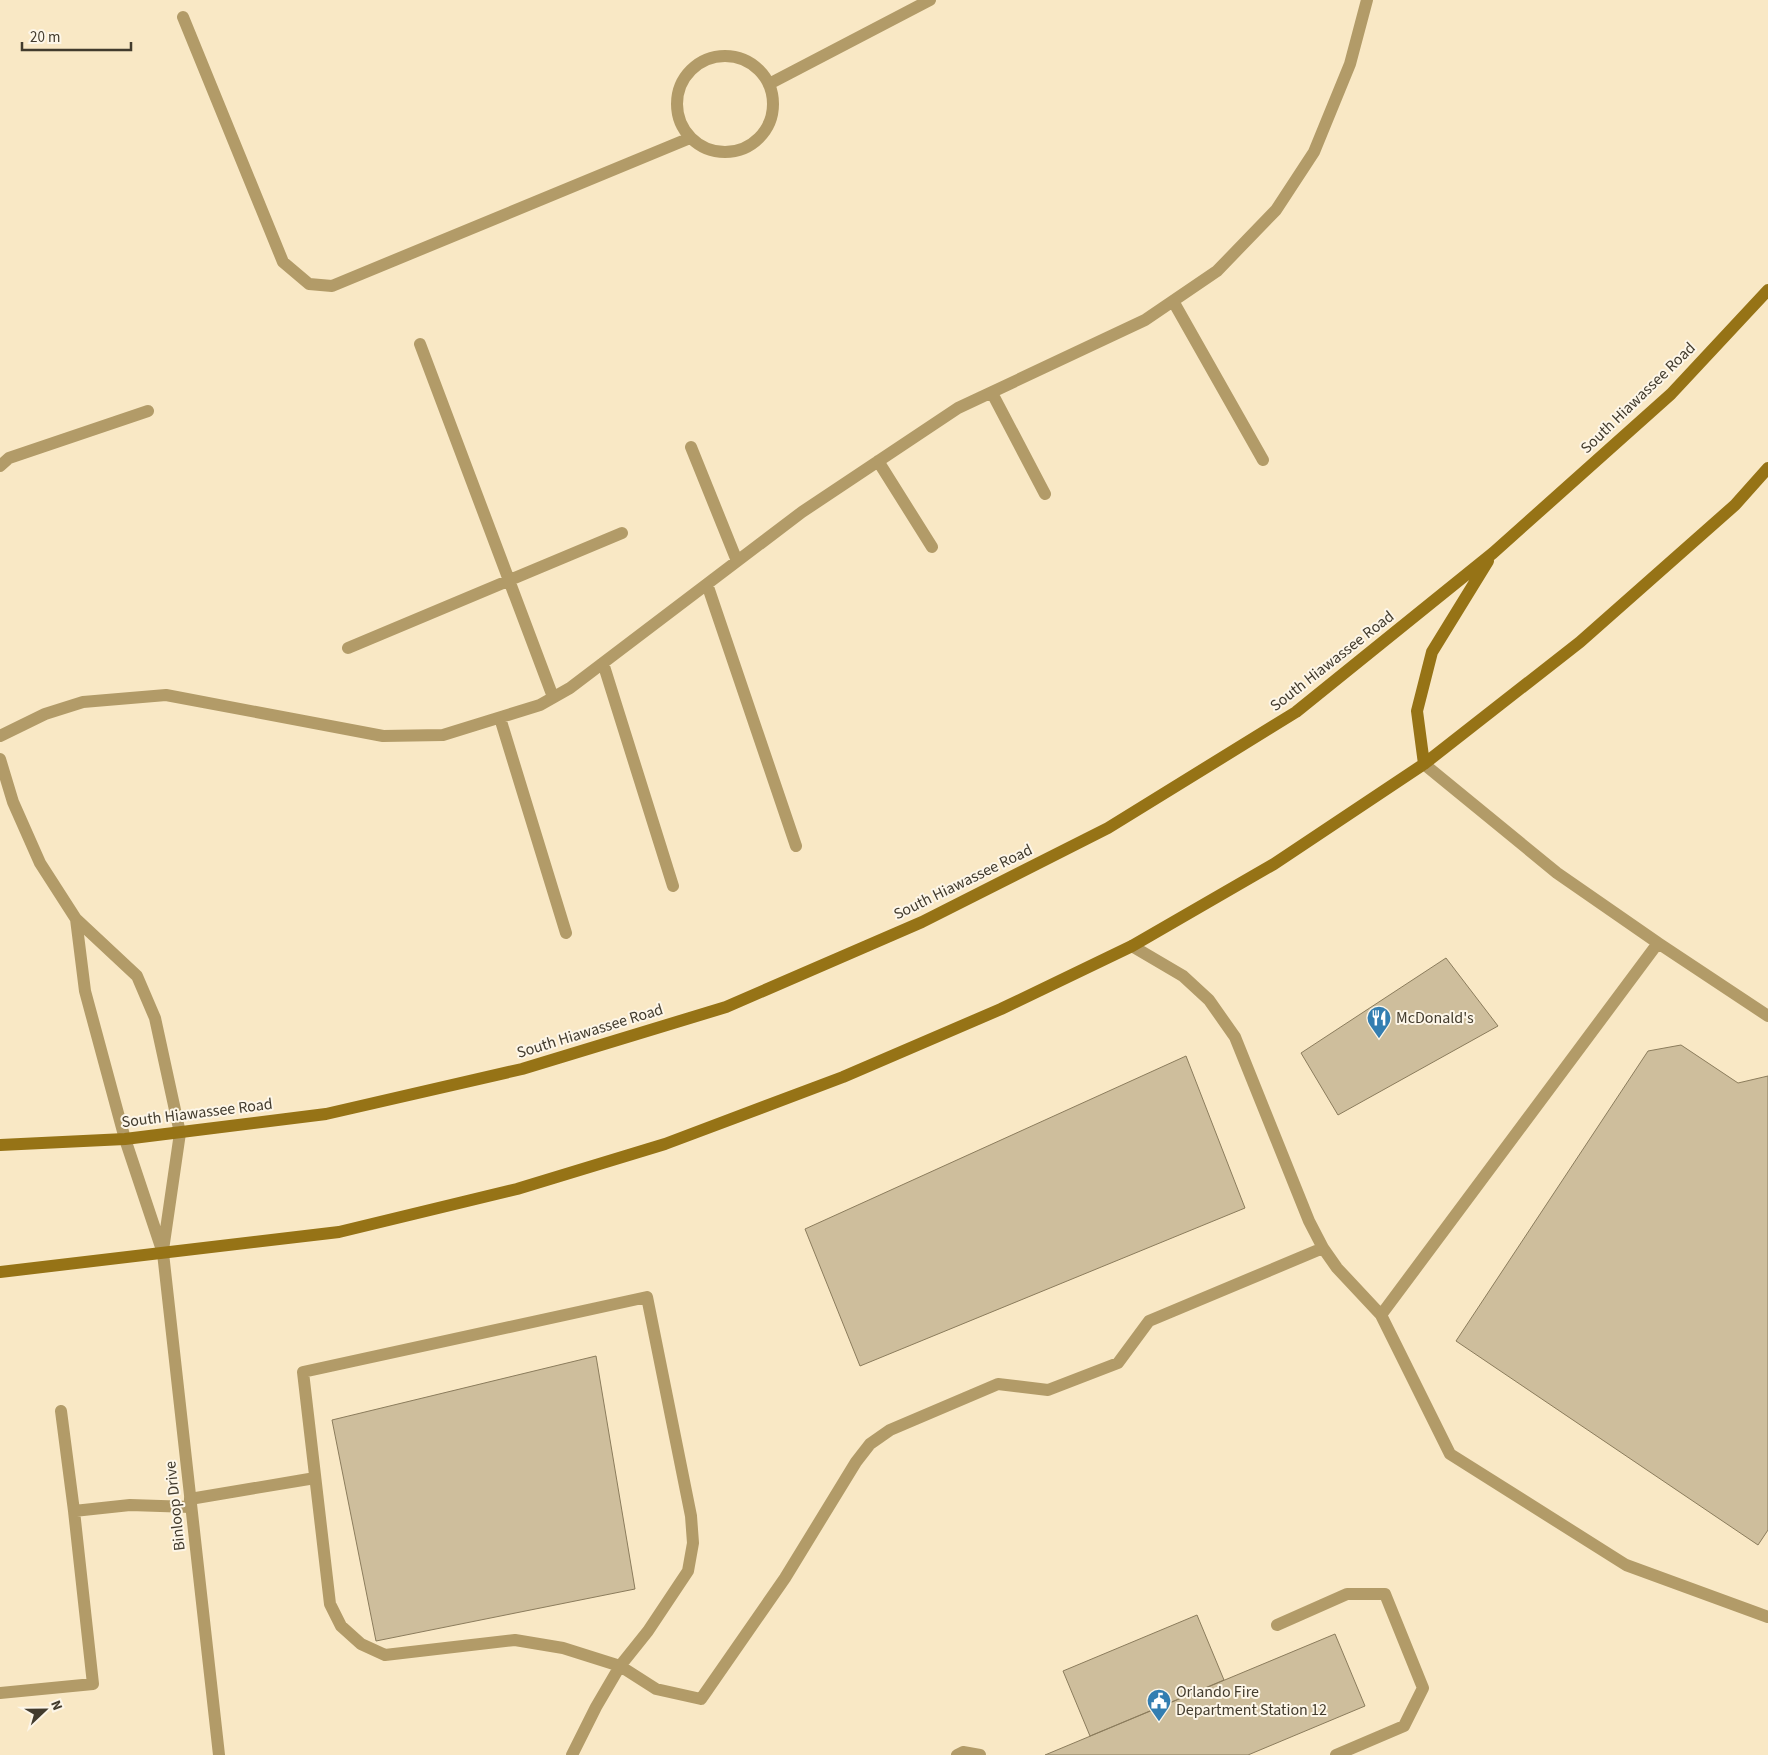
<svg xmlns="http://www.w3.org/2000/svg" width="1768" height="1755" font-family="'Source Sans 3',sans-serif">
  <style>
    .building { fill: #cebe9c; stroke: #8b7c5c }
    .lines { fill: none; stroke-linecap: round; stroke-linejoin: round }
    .lane { stroke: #b29b68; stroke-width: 12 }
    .street { stroke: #b29b68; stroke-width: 12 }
    .secondary { stroke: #967316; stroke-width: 12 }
    .labels { text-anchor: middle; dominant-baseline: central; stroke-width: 4; stroke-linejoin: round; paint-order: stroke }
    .street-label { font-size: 16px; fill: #423b2d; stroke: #fdf6e8 }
    .poi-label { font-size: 16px; fill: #423b2d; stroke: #fdf6e8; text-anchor: start }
  </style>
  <rect width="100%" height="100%" fill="#f9e8c5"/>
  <path class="building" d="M1446,958L1498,1026L1338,1115L1301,1053Z
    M1681,1045L1738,1083L1768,1076V1530L1758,1545L1456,1341L1648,1051Z
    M1186,1056L1245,1208L860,1366L805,1229Z
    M596,1356L635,1589L376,1641L332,1420Z
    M1197,1615L1224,1680L1090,1736L1063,1671Z
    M1335,1634L1365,1706L1248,1755H1045Z"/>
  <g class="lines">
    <path class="lane" d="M183,17L283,262L309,284L332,286L690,138
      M677 104a48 48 0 1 1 96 0a48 48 0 1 1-96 0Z
      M769,84L930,0
      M1173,301L1263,460
      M420,344L553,697
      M992,393L1045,494
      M691,447L737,561
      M878,461L932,547
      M0,466L9,458L148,411
      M707,584L796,846
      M348,648L622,533
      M603,663L673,886
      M500,718L566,933
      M0,736L45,714L83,702L166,695L383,736L443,735L540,705L570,688L802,512L958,408L1145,320L1217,271L1276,210L1314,152L1350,64L1367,0
      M1658,943L1768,1016
      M1132,946L1183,976L1209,1000L1235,1037L1309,1221L1323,1248L1337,1268L1381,1315L1450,1454L1626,1565L1768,1617
      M647,1297L691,1516L693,1543L688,1571L648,1631L620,1666L563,1648L515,1640L385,1655L361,1644L341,1626L330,1604L303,1372Z
      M1381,1315L1658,943L1557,873L1424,764
      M61,1411L74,1511L130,1505L191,1507
      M190,1499L315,1478
      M1277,1625L1347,1594H1385L1423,1688L1404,1726L1336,1755
      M0,1693L93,1684L74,1511
      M572,1755L596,1707L620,1666L656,1689L701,1699L785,1578L856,1462L870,1444L890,1430L998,1384L1048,1390L1118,1363L1149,1321L1323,1248
      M957,1755L963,1752L980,1755"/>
    <path class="street" d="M0,759L13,802L40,863L76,919L137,976L155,1018L180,1133L163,1250
      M76,919L85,991L125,1139L163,1253L219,1755"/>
    <path class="secondary" d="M1424,764L1417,711L1432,652L1488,561
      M0,1145L125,1139L326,1114L522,1069L726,1007L922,922L1108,828L1296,712L1493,553L1671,394L1768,290
      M0,1272L339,1232L517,1189L665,1144L843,1077L1001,1009L1132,946L1274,864L1424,764L1580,642L1735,505L1768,468"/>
  </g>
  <defs>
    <symbol id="restaurant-pin" viewBox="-11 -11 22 30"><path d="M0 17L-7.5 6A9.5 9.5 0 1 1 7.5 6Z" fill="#337eb1" stroke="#fdf6e8"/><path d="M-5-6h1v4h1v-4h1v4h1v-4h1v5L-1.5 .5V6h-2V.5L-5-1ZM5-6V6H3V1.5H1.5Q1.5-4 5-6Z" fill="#fff"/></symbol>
    <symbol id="civic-pin" viewBox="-11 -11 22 30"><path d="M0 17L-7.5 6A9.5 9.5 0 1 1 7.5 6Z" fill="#337eb1" stroke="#fdf6e8"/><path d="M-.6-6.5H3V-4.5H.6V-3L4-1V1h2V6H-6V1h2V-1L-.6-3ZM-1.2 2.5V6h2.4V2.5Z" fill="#fff"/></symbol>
  </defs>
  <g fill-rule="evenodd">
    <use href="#restaurant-pin" x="1365" y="1004" width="28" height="38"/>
    <use href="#civic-pin" x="1145" y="1687" width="28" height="38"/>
  </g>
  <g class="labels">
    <g class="street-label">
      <text transform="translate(1638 398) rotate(-44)">South Hiawassee Road</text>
      <text transform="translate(1332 661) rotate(-38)">South Hiawassee Road</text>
      <text transform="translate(963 882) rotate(-26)">South Hiawassee Road</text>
      <text transform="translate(590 1031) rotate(-17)">South Hiawassee Road</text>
      <text transform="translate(197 1113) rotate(-7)">South Hiawassee Road</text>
      <text transform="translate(175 1506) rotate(-96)">Binloop Drive</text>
    </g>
    <g class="poi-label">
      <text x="1396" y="1018">McDonald's</text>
      <text x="1176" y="1692">Orlando Fire<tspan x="1176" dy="18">Department Station 12</tspan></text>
    </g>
  </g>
  <g transform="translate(45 1710) rotate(68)" stroke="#fdf6e8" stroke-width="4" paint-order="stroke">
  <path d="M0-4L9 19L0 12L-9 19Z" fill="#423b2d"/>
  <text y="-8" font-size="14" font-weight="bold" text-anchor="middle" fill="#423b2d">N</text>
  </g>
  <path d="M22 42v8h109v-8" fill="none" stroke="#423b2d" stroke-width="2.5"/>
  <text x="30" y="42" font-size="15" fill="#423b2d" stroke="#fdf6e8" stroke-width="4" paint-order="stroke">20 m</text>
</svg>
